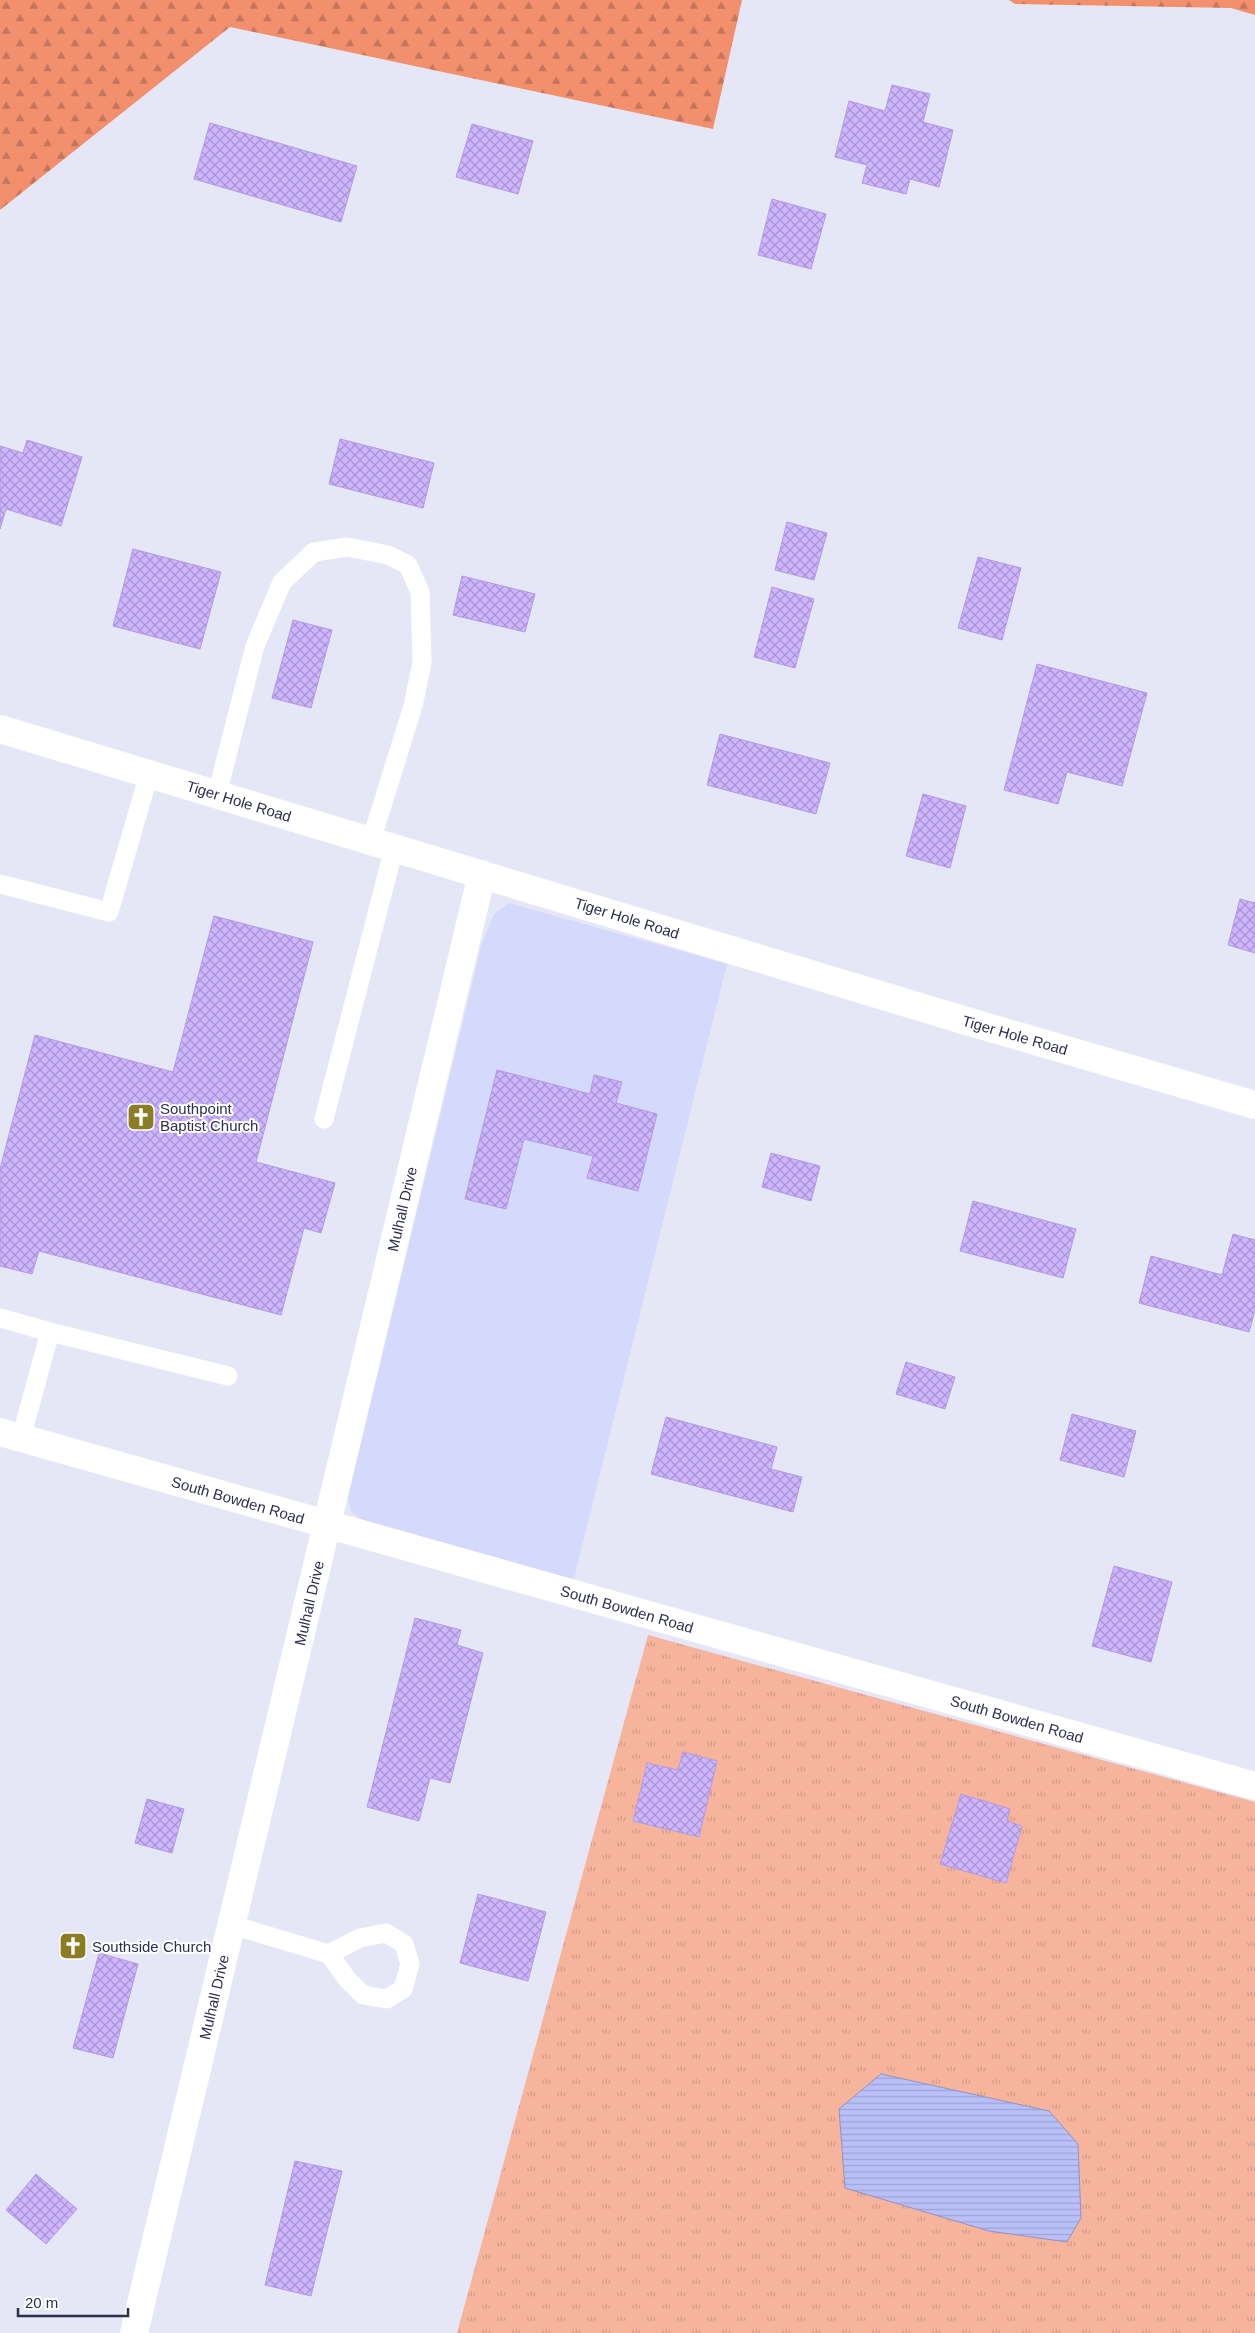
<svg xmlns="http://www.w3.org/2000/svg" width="1255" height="2333" font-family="Helvetica,sans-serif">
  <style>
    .built { fill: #d5d9fb }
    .grass { fill: url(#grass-tufts) }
    .forest { fill: url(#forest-firs) }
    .water { fill: url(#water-rules); stroke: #8f94c4 }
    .building { fill: url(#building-cross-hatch); stroke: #b39ae1 }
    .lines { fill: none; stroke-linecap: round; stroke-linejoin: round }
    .service { stroke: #fff; stroke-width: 19 }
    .minor { stroke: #fff; stroke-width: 28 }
    .labels { text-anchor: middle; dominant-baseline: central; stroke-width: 4; stroke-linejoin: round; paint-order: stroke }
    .street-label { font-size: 15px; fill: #2d2f4d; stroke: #fff }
    .poi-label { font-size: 15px; fill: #2d2f4d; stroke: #fff; text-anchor: start }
  </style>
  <defs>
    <pattern id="grass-tufts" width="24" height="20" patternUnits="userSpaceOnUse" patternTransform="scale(1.25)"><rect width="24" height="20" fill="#f7b49d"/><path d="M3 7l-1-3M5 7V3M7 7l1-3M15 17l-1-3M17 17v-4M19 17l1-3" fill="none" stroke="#d49b89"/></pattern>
    <pattern id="forest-firs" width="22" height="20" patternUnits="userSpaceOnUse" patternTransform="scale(1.25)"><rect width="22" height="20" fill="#f28f6c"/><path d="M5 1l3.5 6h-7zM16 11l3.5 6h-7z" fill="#c4755b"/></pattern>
    <pattern id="water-rules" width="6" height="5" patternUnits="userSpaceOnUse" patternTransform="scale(1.25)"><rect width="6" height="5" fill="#b9bff7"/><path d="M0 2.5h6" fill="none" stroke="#9fa4d5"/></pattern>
    <pattern id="building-cross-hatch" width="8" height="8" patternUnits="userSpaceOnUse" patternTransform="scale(1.25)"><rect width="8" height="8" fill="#ceb5ff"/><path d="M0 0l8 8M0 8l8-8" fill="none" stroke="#a894d1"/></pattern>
  </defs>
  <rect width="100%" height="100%" fill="#e5e7f7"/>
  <path class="built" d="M509,903L727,964L573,1583L368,1526L351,1511L348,1497L482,943L494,914Z"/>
  <path class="grass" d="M648,1635L1255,1802V2333H457Z"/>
  <path class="forest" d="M0,0H742L713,129L230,27L0,210Z
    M1009,0H1255V15L1231,8L1015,4Z"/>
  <path class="water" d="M881,2074L1049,2111L1078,2144L1081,2218L1067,2242L989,2231L845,2188L839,2109Z"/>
  <path class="building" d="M892,85L930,94L923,122L953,130L939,187L910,179L906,194L862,183L867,165L835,157L849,101L885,111Z
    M210,123L357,166L341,222L194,179Z
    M472,124L533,141L518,194L456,177Z
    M772,199L826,214L811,269L758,255Z
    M340,439L434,463L423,508L329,484Z
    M27,440L82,457L61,526L6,509L0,529V446L23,453Z
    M787,522L827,533L814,580L775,570Z
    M133,549L221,572L200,649L113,626Z
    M978,557L1021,568L1002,640L958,628Z
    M462,576L535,594L525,632L453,615Z
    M772,587L814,599L795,668L754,657Z
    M293,620L332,630L311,708L272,698Z
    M1037,664L1147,693L1122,786L1067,772L1058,804L1004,790Z
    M720,734L830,763L816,814L707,785Z
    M923,794L966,806L950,868L906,856Z
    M1240,899L1255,903V953L1228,945Z
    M214,916L313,942L256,1162L335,1183L321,1233L304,1228L281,1315L39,1251L32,1274L0,1266V1169L35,1035L173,1072Z
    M497,1070L590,1094L594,1075L622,1082L616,1103L657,1114L638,1191L587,1178L593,1156L524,1139L506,1209L465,1199Z
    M771,1153L820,1166L811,1201L762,1187Z
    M973,1201L1076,1229L1063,1278L960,1251Z
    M1233,1234L1255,1240V1310L1249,1332L1139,1303L1151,1256L1222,1275Z
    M906,1362L955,1377L945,1409L896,1394Z
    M1072,1414L1136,1431L1124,1477L1060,1460Z
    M666,1417L777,1447L771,1469L802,1477L793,1512L651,1474Z
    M1114,1566L1172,1582L1151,1662L1092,1646Z
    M415,1618L461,1630L457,1645L483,1653L450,1783L430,1778L419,1821L367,1807Z
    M683,1752L717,1761L699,1837L633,1821L647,1763L678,1770Z
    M961,1794L1010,1809L1007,1821L1022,1826L1006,1883L940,1864Z
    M147,1799L184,1809L172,1853L135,1843Z
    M478,1894L546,1912L528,1981L460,1963Z
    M99,1953L138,1964L113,2058L73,2048Z
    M295,2161L342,2171L311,2296L265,2285Z
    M36,2174L77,2209L46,2244L6,2210Z"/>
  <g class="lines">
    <path class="service" d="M217,794L255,646L282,582L314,552L347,547L388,555L408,565L420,592L422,663L413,706L371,841
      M0,884L109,912L149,774
      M324,1119L394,848
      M0,1318L50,1332L21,1438
      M50,1332L228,1376
      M232,1925L329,1954L347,1979L363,1995L387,1999L403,1989L410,1964L404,1944L386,1933L360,1938L329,1954"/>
    <path class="minor" d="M0,729L963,1020L1255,1105
      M0,1432L1255,1786
      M134,2333L482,874"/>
  </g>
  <defs>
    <symbol id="church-square" viewBox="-11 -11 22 22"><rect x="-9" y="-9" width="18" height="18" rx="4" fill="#8b7d23" stroke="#fff"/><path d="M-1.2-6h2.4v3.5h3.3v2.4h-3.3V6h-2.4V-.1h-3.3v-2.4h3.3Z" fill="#fff"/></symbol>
  </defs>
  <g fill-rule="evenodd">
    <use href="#church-square" x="125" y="1101" width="32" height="32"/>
    <use href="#church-square" x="57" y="1930" width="32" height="32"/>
  </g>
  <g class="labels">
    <g class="street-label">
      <text transform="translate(239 801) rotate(17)">Tiger Hole Road</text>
      <text transform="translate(627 918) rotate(17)">Tiger Hole Road</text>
      <text transform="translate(1015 1035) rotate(16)">Tiger Hole Road</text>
      <text transform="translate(402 1209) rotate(-77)">Mulhall Drive</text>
      <text transform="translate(238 1500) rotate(16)">South Bowden Road</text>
      <text transform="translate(309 1603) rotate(-77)">Mulhall Drive</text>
      <text transform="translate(627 1609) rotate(16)">South Bowden Road</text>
      <text transform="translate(1017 1719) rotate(16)">South Bowden Road</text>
      <text transform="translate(214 1997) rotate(-77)">Mulhall Drive</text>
    </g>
    <g class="poi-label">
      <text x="160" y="1108">Southpoint<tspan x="160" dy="17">Baptist Church</tspan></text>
      <text x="92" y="1946">Southside Church</text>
    </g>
  </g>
  <path d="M18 2308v8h110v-8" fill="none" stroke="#2d2f4d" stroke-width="2.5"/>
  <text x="25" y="2308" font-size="15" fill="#2d2f4d" stroke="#ffffff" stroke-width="4" paint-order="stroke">20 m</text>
</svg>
